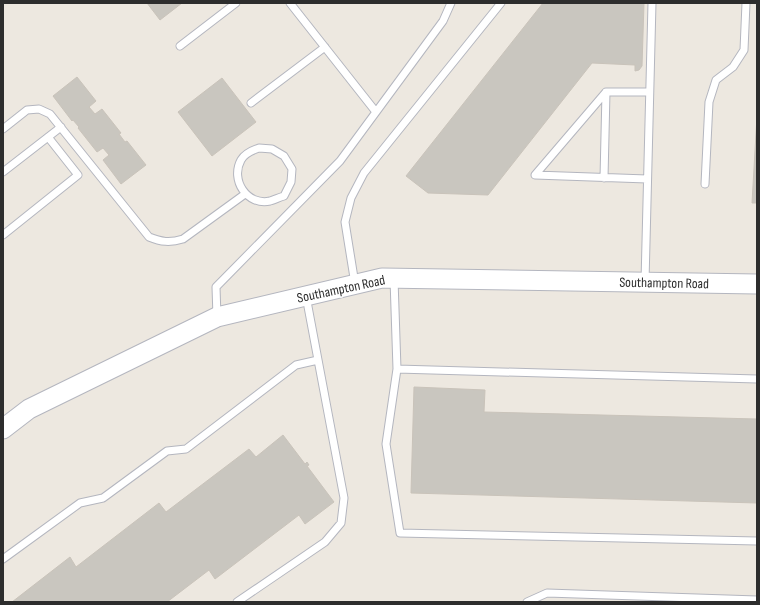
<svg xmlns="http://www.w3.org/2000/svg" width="760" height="605" font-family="'Sofia Sans Condensed',sans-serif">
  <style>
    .building { fill: #c9c6bf; stroke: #c9c3ba }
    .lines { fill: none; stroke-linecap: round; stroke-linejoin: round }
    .lane-casing { stroke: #b4b6bf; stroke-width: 9 }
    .secondary-casing { stroke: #b4b6bf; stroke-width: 21 }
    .lane { stroke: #fff; stroke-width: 7 }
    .secondary { stroke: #fff; stroke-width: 19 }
    .labels { text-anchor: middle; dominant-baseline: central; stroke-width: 3; stroke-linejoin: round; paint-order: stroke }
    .street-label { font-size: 14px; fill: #2d2d2d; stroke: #fff }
  </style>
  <rect width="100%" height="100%" fill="#ede8e0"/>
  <path class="building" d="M147,3H182L160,20Z
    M543,3H644L642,66L639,70L635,71V65L592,63L488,195L428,193L406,176Z
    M77,77L96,101L89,107L95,114L102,109L121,133L119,134L125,142L127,141L146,165L121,184L103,160L109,155L103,148L97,152L78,128L79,127L73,120L72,121L53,96Z
    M222,78L256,122L212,156L178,112Z
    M757,116V203H752Z
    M414,387L485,390L484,412L757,419V503L411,493Z
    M283,435L305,464L307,462L309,465L307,466L334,502L305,524L299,515L215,579L209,570L167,602H12L70,557L76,567L159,503L166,512L249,449L256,457Z"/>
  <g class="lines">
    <defs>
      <path id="lane" d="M290,3L376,112
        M180,46L236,3
        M251,103L325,47
        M3,129L27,110L39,109L50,114L149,237C161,242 170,243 183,239L245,194
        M259,148L272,149L284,156L292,169L291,182L284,196C280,197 274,200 270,201C247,206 230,180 241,160C245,153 253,150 259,148Z
        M3,172L61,127
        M604,178L606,92
        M647,179L535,175L606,92H649
        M705,184L709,102L716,80L733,67L744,50L746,3
        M3,235L78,175L48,137
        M394,279L397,369L386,444L400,533L757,541
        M645,282L652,3
        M355,284L345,222L351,198L364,173L501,3
        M217,317L216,287L340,161L443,21L451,3
        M397,369L757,379
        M3,559L80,503L103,498L167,451L186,449L296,365L318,360
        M237,602L325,542L341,523L344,498L306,296
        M527,602L547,593L757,600"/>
      <path id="secondary" d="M3,429L29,409L217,317L382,278L757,284"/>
    </defs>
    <use href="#lane" class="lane-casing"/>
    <use href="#secondary" class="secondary-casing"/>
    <use href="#lane" class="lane"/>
    <use href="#secondary" class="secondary"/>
  </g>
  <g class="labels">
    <g class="street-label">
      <text transform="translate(664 283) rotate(1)">Southampton Road</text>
      <text transform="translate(341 289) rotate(-12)">Southampton Road</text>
    </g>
  </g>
  <rect width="760" height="605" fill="none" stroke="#2d2d2d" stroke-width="8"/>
</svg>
